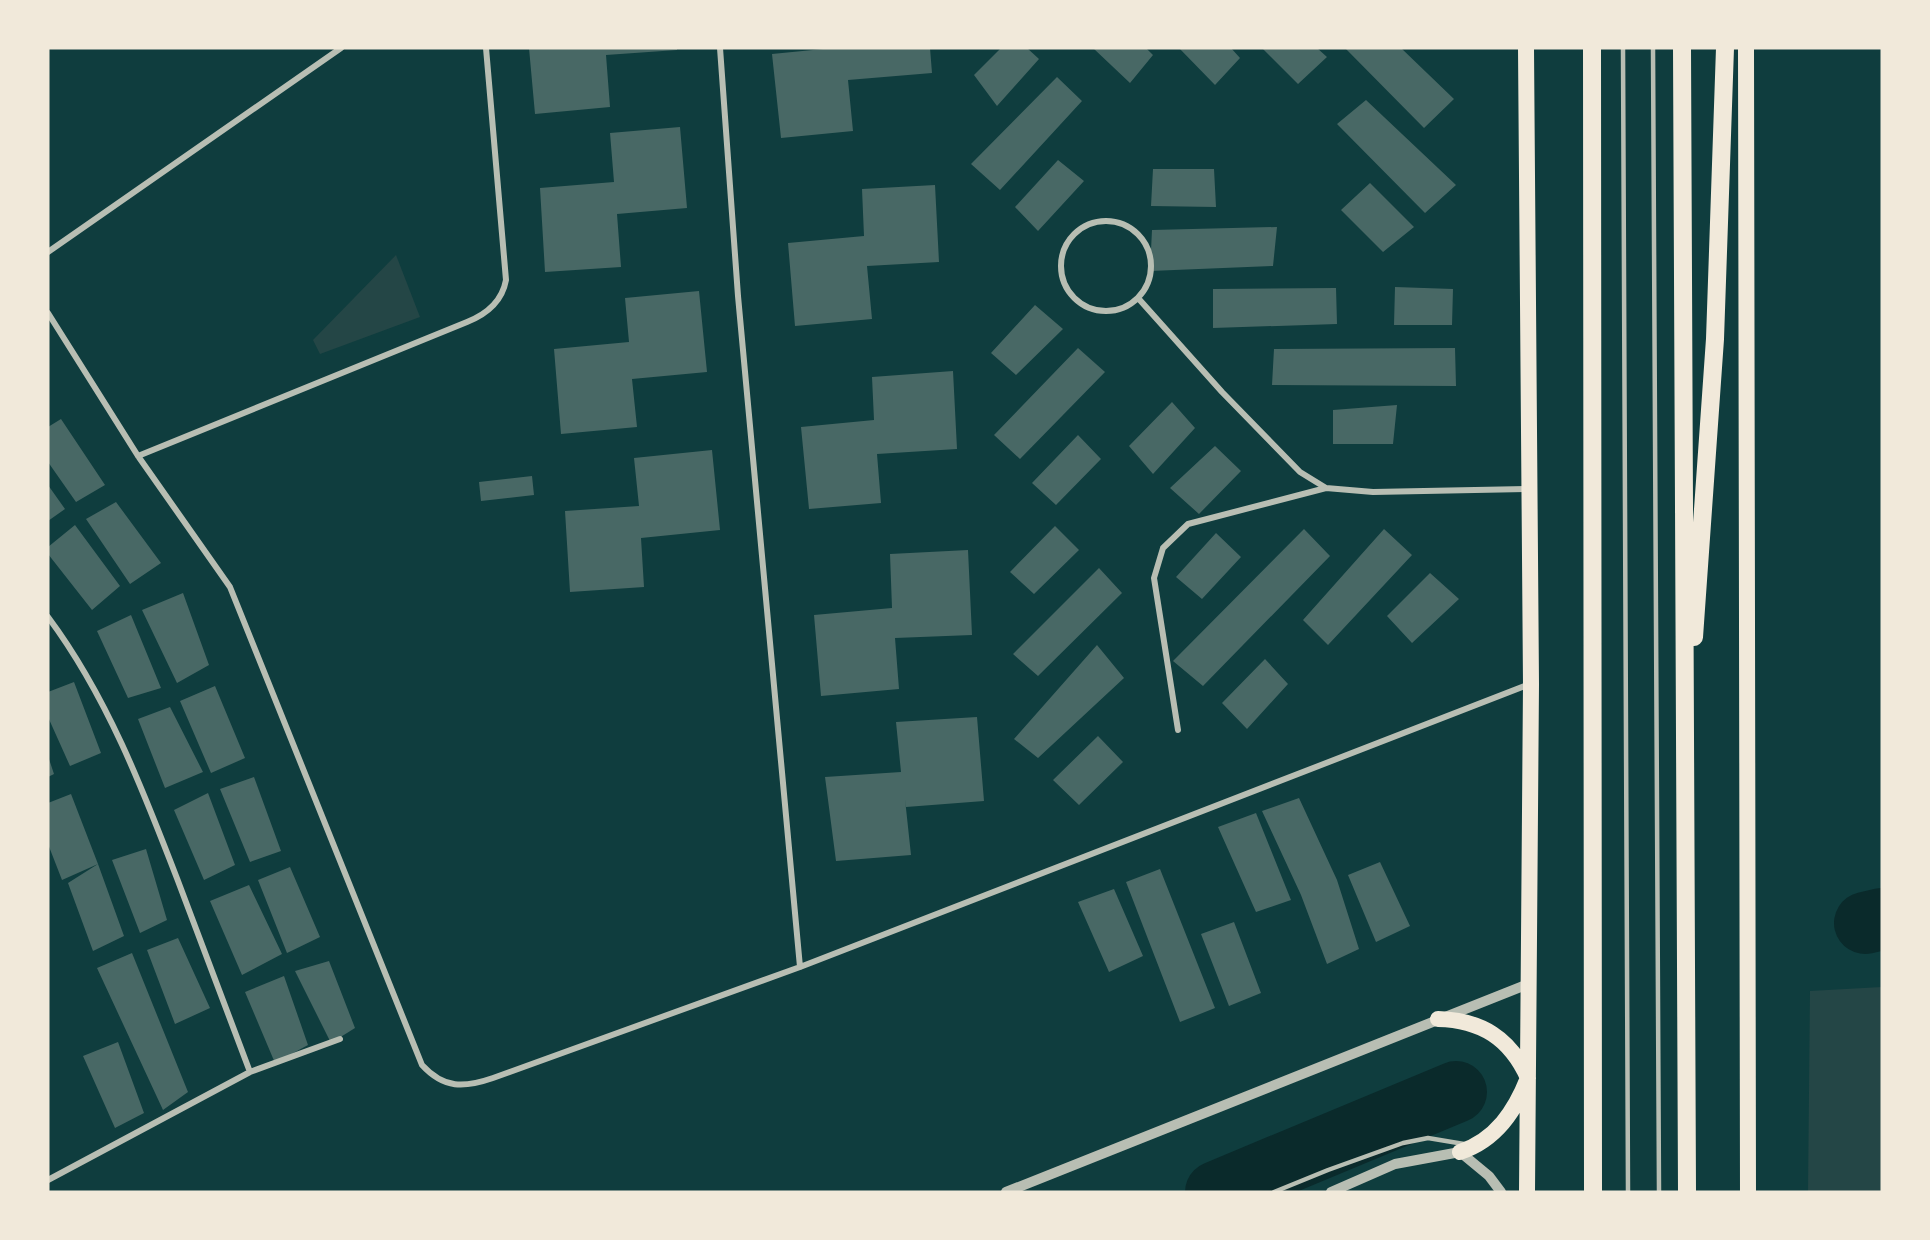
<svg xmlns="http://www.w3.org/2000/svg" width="1930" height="1240" font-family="Montserrat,sans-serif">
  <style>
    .green { fill: #244646 }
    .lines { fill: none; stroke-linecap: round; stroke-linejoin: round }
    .river { stroke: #0a2a2b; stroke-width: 62 }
    .building { fill: #486865 }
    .service { stroke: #b8beb3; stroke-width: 4.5 }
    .minor { stroke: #b8beb3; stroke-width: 6 }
    .tertiary { stroke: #b8beb3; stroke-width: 10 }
    .trunk { stroke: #f1e9da; stroke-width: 16 }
    .motorway { stroke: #f1e9da; stroke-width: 18 }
  </style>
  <rect width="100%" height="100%" fill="#0f3d3e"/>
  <path class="green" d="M396,255L420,317L320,354L313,340Z
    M1882,987V1192H1808L1810,991Z"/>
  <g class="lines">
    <path class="river" d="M1865,923L1882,919
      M1216,1192L1456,1092"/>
  </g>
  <path class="building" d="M529,48H677V50L606,55L610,107L535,114Z
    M833,48H930L932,73L848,80L853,131L781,138L772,54Z
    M1001,48H1027L1039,59L997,106L974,75Z
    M1093,48H1146L1153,55L1130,83Z
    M1179,48H1231L1240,58L1215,85Z
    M1262,48H1317L1327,57L1298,84Z
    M1345,48H1401L1454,99L1424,128Z
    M1057,77L1082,101L1000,190L971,164Z
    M1366,100L1456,185L1425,213L1337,124Z
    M680,127L687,208L617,214L621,267L545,272L540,188L614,182L610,133Z
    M1058,160L1084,181L1038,231L1015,207Z
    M1153,169H1214L1216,207L1151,206Z
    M1370,183L1414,227L1383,252L1341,210Z
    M935,185L939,262L867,266L872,319L795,326L788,243L864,236L862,189Z
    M1277,227L1273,266L1150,271L1152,230Z
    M1395,287L1453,289L1452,325H1394Z
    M1336,288L1337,324L1213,328V289Z
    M699,291L707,372L632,379L637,427L561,434L554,349L629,342L625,298Z
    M1035,305L1063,329L1016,375L991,353Z
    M1078,348L1105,372L1020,459L994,435Z
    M1455,348L1456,386L1272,385L1274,349Z
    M953,371L957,449L877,454L881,503L809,509L801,427L874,420L872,377Z
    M1172,402L1195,428L1153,474L1129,446Z
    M1397,405L1393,444H1333V410Z
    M61,419L105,485L76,502L48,462V427Z
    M1078,435L1101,459L1056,505L1032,483Z
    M1215,446L1241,471L1199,514L1170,488Z
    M712,450L720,530L641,538L644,587L570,592L565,511L639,506L634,458Z
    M532,476L534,495L481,501L479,482Z
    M48,485L65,509L48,521Z
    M116,502L161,563L130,584L86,519Z
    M75,525L120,586L92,610L48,554V547Z
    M1055,526L1079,550L1034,594L1010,572Z
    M1304,529L1330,556L1203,686L1173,661Z
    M1384,529L1412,555L1328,645L1303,620Z
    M1216,533L1241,557L1202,599L1176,577Z
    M968,550L972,635L895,638L899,689L821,696L814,615L892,608L890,554Z
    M1099,568L1122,593L1038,676L1013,654Z
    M1430,573L1459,599L1412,643L1387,616Z
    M183,593L209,665L177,683L142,610Z
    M131,615L161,688L128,698L97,631Z
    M1097,645L1124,678L1038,758L1014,739Z
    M1265,659L1288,684L1247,729L1222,703Z
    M74,682L101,753L70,766L48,717V692Z
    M215,686L245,758L211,773L180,701Z
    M170,707L203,772L165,788L138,719Z
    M977,717L984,801L906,807L905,799L911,855L836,861L825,777L901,772L896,722Z
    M1098,736L1123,762L1079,805L1053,780Z
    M48,756L54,774L48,777Z
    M254,777L281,851L250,862L220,789Z
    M208,793L235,865L204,880L174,810Z
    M71,794L98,864L62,880L48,844V803Z
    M1299,798L1337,880L1359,949L1327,964L1301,895L1262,811Z
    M1256,813L1291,900L1256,912L1218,827Z
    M146,849L167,920L140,933L112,860Z
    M1380,862L1410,926L1376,942L1348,875Z
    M98,864L124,936L93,951L68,883Z
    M290,867L320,937L287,953L258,880Z
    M1160,869L1215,1008L1180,1022L1126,882Z
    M249,885L282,954L242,975L210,901Z
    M1114,889L1143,956L1109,972L1078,902Z
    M1234,922L1261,993L1229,1006L1201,934Z
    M178,938L210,1008L175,1024L147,950Z
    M132,953L188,1092L163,1110L97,968Z
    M329,961L355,1028L331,1043L295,971Z
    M284,976L308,1045L275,1063L245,992Z
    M118,1042L144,1113L115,1128L83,1056Z"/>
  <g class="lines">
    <path class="service" d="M1623,48L1628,1192
      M1653,48L1659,1192
      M1274,1192L1328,1170L1403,1143L1428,1138L1464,1144"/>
    <path class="minor" d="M720,48L738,296L800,967
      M1061 266a45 45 0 1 1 90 0a45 45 0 1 1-90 0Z
      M48,252L341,48
      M1138,298L1222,392L1300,472L1326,488L1373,492L1527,489
      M48,313L138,456L230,587L422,1065C444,1089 464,1088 493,1078L800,967L1530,684
      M138,456L467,322C487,314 502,302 506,280L486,48
      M48,617C107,696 143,790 178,881C202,945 226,1009 250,1072
      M1178,730L1154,578L1163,548L1188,524L1326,488
      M48,1180L250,1072L340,1039"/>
    <path class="tertiary" d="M1006,1192L1528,984
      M1331,1192L1395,1164L1460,1152L1489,1176L1501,1192"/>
    <path class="trunk" d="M1526,48L1531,684L1527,1192
      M1746,48L1748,1192
      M1438,1019C1481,1020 1510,1038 1528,1078C1515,1111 1496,1140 1460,1152"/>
    <path class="motorway" d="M1592,48L1593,1192
      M1682,48L1687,1192
      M1694,637L1715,339L1725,48"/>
  </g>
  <rect width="1930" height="1240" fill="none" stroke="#f1e9da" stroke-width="99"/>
</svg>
